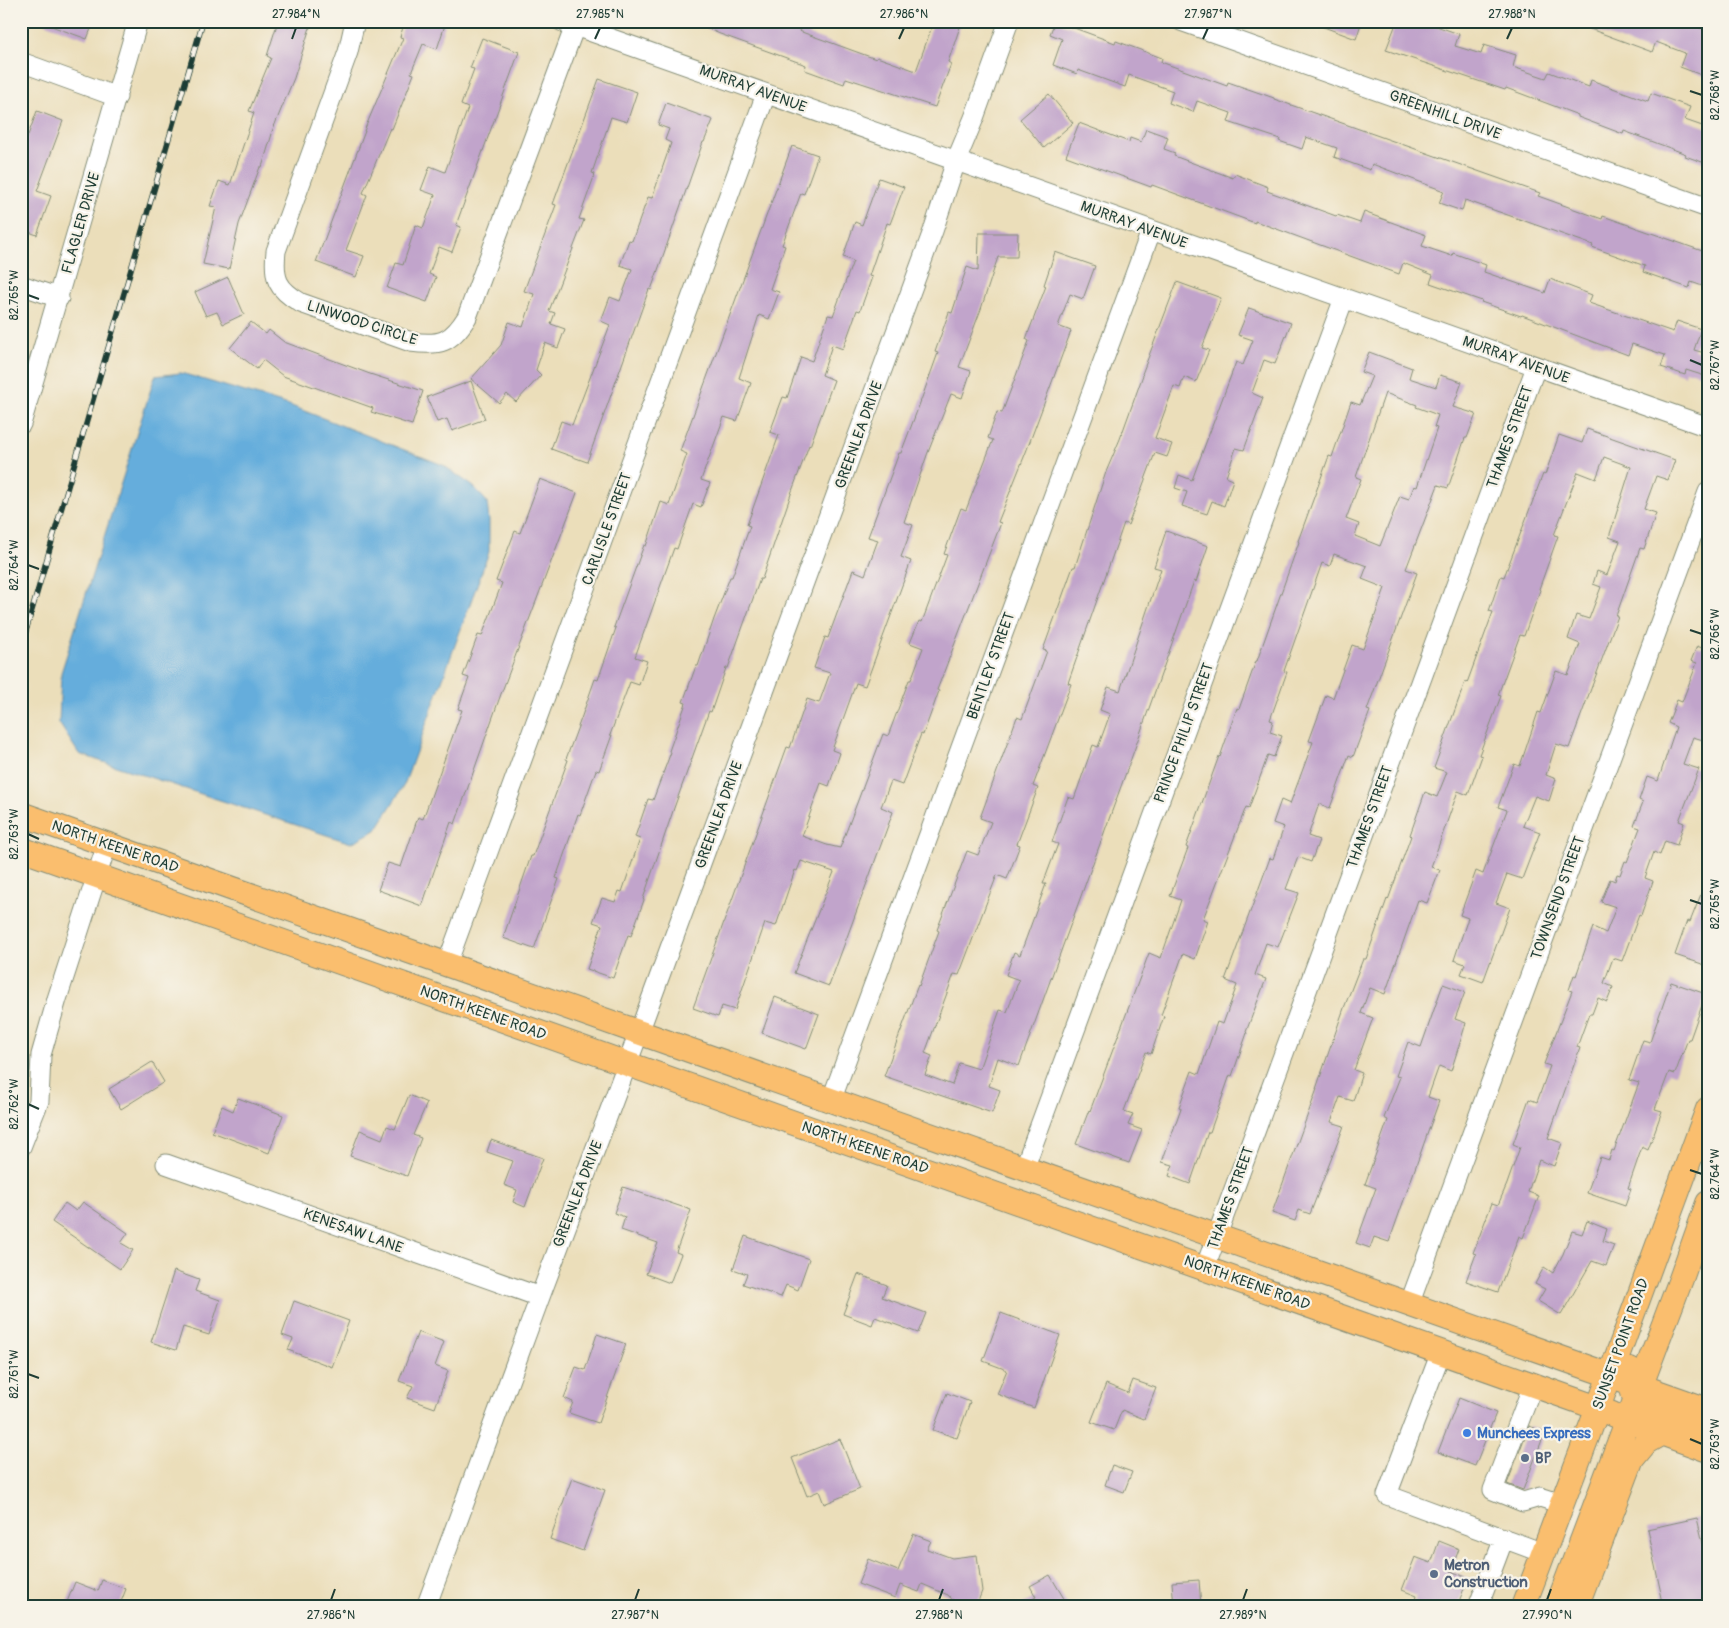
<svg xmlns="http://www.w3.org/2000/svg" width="1729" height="1628" font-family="Pangolin,sans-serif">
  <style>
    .water { fill: #65addc; stroke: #427588 }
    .building { fill: #c1a4cb; fill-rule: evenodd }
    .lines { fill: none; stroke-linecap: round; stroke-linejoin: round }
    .minor-casing { stroke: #858e77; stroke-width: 21 }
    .major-casing { stroke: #858e77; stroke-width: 26 }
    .minor { stroke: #fff; stroke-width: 19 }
    .major { stroke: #fabe6e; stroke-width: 24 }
    .rail-casing { stroke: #1f3d34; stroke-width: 5.5 }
    .rail { stroke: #f7f3e8; stroke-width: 4; stroke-dasharray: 11; stroke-linecap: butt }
    .ticks { fill: none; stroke: #1f3d34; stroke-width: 2 }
    .shop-dot { fill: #3f7fe0; stroke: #f7f3e8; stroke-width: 2 }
    .service-dot { fill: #5c6f8a; stroke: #f7f3e8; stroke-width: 2 }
    .labels { text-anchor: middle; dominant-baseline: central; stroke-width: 4.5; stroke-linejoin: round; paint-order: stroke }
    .street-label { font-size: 15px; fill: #1f3d34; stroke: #f7f3e8 }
    .shop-label { font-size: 15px; font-weight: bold; fill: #366cbe; stroke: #f7f3e8; text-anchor: start }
    .service-label { font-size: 15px; font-weight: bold; fill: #4e5e75; stroke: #f7f3e8; text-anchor: start }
    .neatline { fill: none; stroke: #1f3d34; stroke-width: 2 }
    .ticks-label { font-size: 12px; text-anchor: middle; fill: #1f3d34 }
  </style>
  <rect width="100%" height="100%" fill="#f7f3e8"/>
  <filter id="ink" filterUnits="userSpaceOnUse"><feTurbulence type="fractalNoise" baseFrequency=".02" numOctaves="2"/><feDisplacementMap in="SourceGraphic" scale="10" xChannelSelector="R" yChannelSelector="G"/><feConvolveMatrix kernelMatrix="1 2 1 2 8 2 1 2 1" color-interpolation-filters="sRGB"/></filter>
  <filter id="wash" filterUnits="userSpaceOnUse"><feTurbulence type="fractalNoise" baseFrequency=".0096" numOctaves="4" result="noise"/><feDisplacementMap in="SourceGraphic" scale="20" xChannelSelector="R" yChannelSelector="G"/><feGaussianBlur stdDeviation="1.12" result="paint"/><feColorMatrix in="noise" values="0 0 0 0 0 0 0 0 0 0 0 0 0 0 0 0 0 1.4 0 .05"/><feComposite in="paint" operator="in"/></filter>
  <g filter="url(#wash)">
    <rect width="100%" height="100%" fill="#ebdeba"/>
    <path class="water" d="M181,373L289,405L443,465L474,487L487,502L489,520V552L404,785L376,830L351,843L79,754L59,723L61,673L155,376Z"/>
    <g id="blocks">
      <path class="building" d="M43,21H94L87,39L43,23Z
        M278,21H312L294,78L271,134H272L262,167H260L239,224L229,269L203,264L216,207L210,206L219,181L230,185L254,113L249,111L271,58L267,56Z
        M405,21H434L445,25L437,49L423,44L411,73L414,74L392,129L390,128L363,193L367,195L346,250L364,256L356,277L316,262L365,131H364L403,38L400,37Z
        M695,21H781L800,28L799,31L876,59L877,57L916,71L934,21H962L948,62L951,64L935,107L846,78L844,84L805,70L806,65L720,34L694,23Z
        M1055,21L1115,43L1116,41L1162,58L1161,62L1227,86L1228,82L1274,98V99L1540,193L1538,196L1602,219L1603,216L1708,253V288L1691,282L1689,288L1643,272L1645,266L1592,247L1593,245L1465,200L1462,211L1439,203L1444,191L1372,164L1370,170L1334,157L1337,148L1306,137L1302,149L1279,141L1280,139L1228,122L1231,113L1197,101L1193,112L1169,103L1173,91L1129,75L1125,87L1078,70L1077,74L1053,65L1062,39L1050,34Z
        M1313,21H1362L1356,39L1313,23Z
        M1397,21H1422L1459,34L1455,46L1481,54L1484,45L1516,55L1513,67L1546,78L1549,72L1589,87L1591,80L1648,101L1651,93L1690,107L1685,120L1708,128V164L1685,156L1686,154L1624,131L1623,134L1578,117V115L1506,88L1505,90L1386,50Z
        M1574,21H1683L1708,31V67L1704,76L1680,67L1685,53L1656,42L1652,52L1574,23Z
        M482,38L519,52L456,225L461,227L452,252L439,247L429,274L436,277L427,302L387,288L396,263L403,265L416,225L423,228L435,195L421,190L430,166L445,172L468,108L461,105L474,69L470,68Z
        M599,79L637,92L627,122L611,117L592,173L595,174L579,219L584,220L549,311L555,313L551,324L565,329L558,348L545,343L536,370L541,375L516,402L507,394L499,403L471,379L501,345L509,322L523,327L534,294L524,291L556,205L553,204Z
        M1049,94L1073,123L1044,148L1020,119Z
        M666,103L713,120L704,142H703L651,290L649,289L587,462L551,449L561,421L572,425L610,325L601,321L610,297L620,301L632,269L620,265L629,240L632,241L648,197L652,198L671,143L665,140L669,129L658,125Z
        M37,111L63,121L37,191L51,196L37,235L21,229V154Z
        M1079,123L1129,142L1130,138L1141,142L1146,129L1168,137L1164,149L1175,153L1174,156L1233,178L1235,174L1268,187L1267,191L1336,216L1337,215L1360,223L1364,212L1426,235L1422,246L1452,256L1453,253L1486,265L1484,272L1545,293L1550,279L1592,295L1589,303L1673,332L1677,321L1701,329L1694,350L1708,354V377L1686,370L1685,375L1661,367L1665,355L1632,344L1628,355L1522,315L1521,316L1481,302L1482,301L1430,283L1433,275L1403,263L1399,274L1255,221V223L1152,185L1151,187L1066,156Z
        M792,146L818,155L804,194L801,193L782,245L785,246L770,289L779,292L769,319L759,315L739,378L751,383L737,421L724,417L701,480L710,483L701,507L693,504L677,549L674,548L635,657L647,661L639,685L630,682L610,735H612L599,771L596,770L580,815L578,814L556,878L559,879L534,949L503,938L531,856H533L568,760L566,759L582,716L595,679L598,680L616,628L614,627L644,545L646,546L661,502L669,505L687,454L680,451Z
        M879,178L904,187L890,224L887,223L869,276L872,277L860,311L857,310L843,349L832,345L822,375L834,380L810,446L809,445L792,491L762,579H760L728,668H726L711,712L709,711L674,808L643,899L644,900L631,936L628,935L613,978L587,969L602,925L593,922L602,898L615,902L619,891L622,892L640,839L635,837L648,799L653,800L671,752L669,751L686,703L683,702L696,666H698L714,619L730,577H732L750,526L747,525L779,435L770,432L783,397L787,398L801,357L812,361L828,315L833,316L853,261L843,257L855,222L862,225Z
        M979,233H1018L1017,257H998L981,309L959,367L971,371L962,398L951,394L927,455L904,522L913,525L901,557L911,561L865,686L856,683L832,750L840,753L829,786L821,783L802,836L827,845L840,848L883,734L888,736L909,680H911L923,648L910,643L919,621L922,622L947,555L944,554L961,508L966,510L993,440L988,438L997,412L1002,413L1029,341L1026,339L1046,286L1044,285L1055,252L1095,266L1083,299L1070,294L1058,326L1071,331L1026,452L998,522L1001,523L937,690L939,691L923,735L921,734L902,785L891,781L881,807L893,812L829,986L794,973L834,872L801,861L797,871L795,870L776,926L765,923L735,1010L722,1006L718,1017L693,1008L787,747L790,748L807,699L819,703L830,673L814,668L825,637L828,638L853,570L865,575L878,540L868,537L899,453H901L920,403L938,353L935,352L949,312L952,313L967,267L978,271Z
        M228,277L244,314L223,324L217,312L206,316L195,292Z
        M1177,282L1221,298L1202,348L1209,350L1196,382L1184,377L1180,388L1174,386L1155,438L1172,444L1167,457L1155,453L1128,525L1124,523L1068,683L1071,684L1033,786L1038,788L1017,844L1020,845L1007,879L997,875L959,975L954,974L925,1053L932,1056L925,1075L952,1085L959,1063L979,1069L1000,1010L1007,1012L1019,980L1006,975L1014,952L1020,955L1046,884H1043L1058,844L1052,842L1068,797L1074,799L1093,745L1098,747L1110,714L1100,710L1108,687L1120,691L1161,569L1154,567L1166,531L1208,546L1196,582L1194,581L1135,748L1019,1066L998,1058L989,1086L1000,1090L992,1113L884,1076L918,985L919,986L939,931L937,930L967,851L978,855L991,822L980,818L1017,717L1022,719L1047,651L1043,650L1073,567H1075L1106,472L1120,439L1143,375L1142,374Z
        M1249,308L1291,323L1275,364L1264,360L1252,393L1263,398L1244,450L1236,448L1226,477L1233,480L1224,506L1212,501L1207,514L1182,506L1187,492L1175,488L1179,475L1192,480L1236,362L1243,365L1253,340L1238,335Z
        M251,322L266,334L269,330L284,342L370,374L423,391L412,425L371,412L373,408L283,376L263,360L257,369L230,348Z
        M1369,352L1412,368L1409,378L1436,387L1440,375L1462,382L1453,407L1476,414L1467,438H1465L1448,488L1438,485L1406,569L1417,573L1367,710L1370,711L1353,757L1349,755L1330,808L1319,804L1308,836L1319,840L1311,862L1298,857L1286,889L1299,893L1278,947L1266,943L1255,975L1266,979L1246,1032L1247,1033L1232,1076L1230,1075L1210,1132H1208L1190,1184L1169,1176L1173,1165L1162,1162L1181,1108L1179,1107L1192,1071L1199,1074L1217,1022L1223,1024L1237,985L1225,980L1270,858L1273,859L1284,827L1273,823L1281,800L1290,804L1313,742L1309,741L1326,695L1333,698L1352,645L1363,649L1385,588L1362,579L1367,566L1334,554L1330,566L1322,563L1284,671L1287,672L1270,720L1273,721L1270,732L1282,736L1274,757L1268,755L1249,808L1246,807L1203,919L1208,921L1195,959L1183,954L1161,1015L1164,1016L1151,1054L1146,1052L1124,1111L1133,1114L1128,1125L1142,1130L1129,1163L1076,1144L1089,1110L1090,1111L1149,953L1161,958L1181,900L1170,896L1188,848L1186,847L1219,756L1220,757L1237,708L1239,709L1256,661H1257L1299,542L1298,541L1329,456L1332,457L1351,402L1360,405L1372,376L1361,372ZM1385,393L1417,405L1416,407L1438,415L1434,427L1437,428L1417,487L1414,486L1409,499L1400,496L1380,546L1355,536L1359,524L1346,519L1361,479L1356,477Z
        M471,381L485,419L452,431L447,419L437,422L427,397Z
        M1587,429L1675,460L1668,480L1656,476L1644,509L1656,513L1644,549L1640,548L1616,616H1618L1569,748L1556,744L1546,775L1556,779L1549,801L1535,796L1523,826L1540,832L1522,879L1507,874L1496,903L1510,908L1483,982L1461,974L1465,964L1454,960L1468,918L1460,915L1476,871L1483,874L1507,810L1498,807L1514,764L1520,766L1538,712L1541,713L1556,671L1568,675L1580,644L1568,639L1576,615L1589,619L1601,587L1593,584L1597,571L1607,575L1620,541L1609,537L1631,467L1604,457L1596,479L1578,472L1554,535L1558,536L1539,589L1540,590L1524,636L1520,635L1498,695L1501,696L1479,755L1482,756L1468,795L1458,791L1431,867L1440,870L1427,903L1418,900L1385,994L1370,988L1361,1013L1373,1018L1354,1070L1362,1073L1353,1101L1340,1097L1331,1122L1344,1126L1310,1214L1299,1210L1295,1221L1272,1213L1317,1089H1316L1344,1008L1363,959H1366L1387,899L1388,900L1411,836L1410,835L1425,792L1437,797L1447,772L1434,768L1465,682L1467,683L1493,612L1489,611L1501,576L1504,577L1543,474L1545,475L1559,435L1582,443Z
        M540,479L577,493L501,694L455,824L451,822L422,906L378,890L388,863L401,867L418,817L423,819L462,710L458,709L469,678L463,676L478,635L482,636L502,583L496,581L515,531L520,533Z
        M1706,637H1708V697L1701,716L1708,719V727L1703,740L1693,737L1683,764L1699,769L1679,821L1684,823L1677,845L1665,841L1660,855L1654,852L1645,878L1653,881L1641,916L1639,915L1622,961L1613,958L1604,983L1613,987L1607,1002L1598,998L1592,1014H1589L1577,1047L1580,1048L1548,1138L1562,1143L1554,1166L1539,1160L1528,1192L1539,1196L1523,1238L1519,1236L1498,1292L1466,1281L1476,1254L1473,1253L1492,1203L1498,1205L1507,1184L1520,1147L1513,1144L1529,1099L1537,1102L1550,1066L1544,1064L1572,991L1569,990L1574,975L1576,976L1593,927L1606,933L1616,907L1601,902L1610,879L1615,881L1617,874L1620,875L1625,861L1627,862L1640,828L1634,826L1643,802L1639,800L1647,777L1658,781L1676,727L1668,723L1677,700L1682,702L1697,663L1691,661L1697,646L1702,648Z
        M1707,879H1708V966L1675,955L1687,921L1690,922Z
        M1671,982L1706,994L1690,1039H1688L1675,1074L1669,1072L1655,1109L1662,1111L1648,1150L1642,1147L1628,1188L1631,1189L1625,1206L1587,1193L1600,1157L1609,1160L1612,1150L1614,1151L1639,1083L1629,1080L1643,1040L1650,1042Z
        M1443,984L1465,992L1455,1019L1466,1023L1451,1071L1439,1066L1428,1097L1439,1101L1389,1242L1374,1237L1370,1248L1356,1243L1376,1188L1365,1184L1388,1120L1384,1118L1400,1077L1396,1076L1408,1042L1421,1047Z
        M775,997L819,1014L806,1049L762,1033Z
        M152,1062L164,1082L121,1109L109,1089Z
        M409,1095L427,1103L413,1135L421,1138L407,1176L350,1156L360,1130L382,1139L387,1126L395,1129Z
        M238,1098L283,1115L269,1153L212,1132L222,1106L233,1111Z
        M491,1140L543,1158L525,1207L513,1202L517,1190L504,1185L513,1161L487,1152Z
        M623,1187L691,1210L676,1252L681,1254L670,1283L646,1274L658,1243L621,1230L625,1217L614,1213Z
        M83,1202L128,1233L121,1243L133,1250L120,1269L52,1222L65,1203L76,1211Z
        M1587,1221L1607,1229L1603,1241L1614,1245L1606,1266L1592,1261L1561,1315L1538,1301L1545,1289L1535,1284L1544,1267L1553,1273L1563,1254L1572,1231L1582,1234Z
        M745,1236L809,1259L798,1290L786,1285L781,1297L743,1284L747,1274L733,1269Z
        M174,1271L199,1280L195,1291L220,1300L209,1335L183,1327L176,1350L151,1342Z
        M858,1274L887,1285L882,1297L926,1313L918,1333L875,1317L872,1325L843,1314Z
        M294,1301L349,1321L332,1367L288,1350L293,1339L282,1335Z
        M1001,1313L1060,1335L1034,1408L997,1394L1007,1370L983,1361Z
        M418,1332L444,1342L435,1366L448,1371L435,1408L407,1398L413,1386L399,1381Z
        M597,1334L626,1344L598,1423L569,1413L573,1402L564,1398L576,1367L585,1370Z
        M1133,1380L1156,1388L1144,1419L1122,1410L1114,1430L1091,1422L1106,1384L1128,1393Z
        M947,1393L970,1402L957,1438L933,1430Z
        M1459,1398L1496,1413L1475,1466L1438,1452Z
        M1529,1426L1545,1432L1523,1490L1507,1484Z
        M840,1439L860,1489L824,1504L819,1491L807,1496L792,1458Z
        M1112,1465L1132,1472L1124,1492L1105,1485Z
        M572,1478L605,1490L583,1551L550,1539Z
        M1697,1518L1708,1564V1607H1664L1647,1529Z
        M913,1534L931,1541L927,1549L952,1558L977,1555L982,1591L976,1607H959L948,1595L922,1584L919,1592L900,1585L895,1598L858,1584L868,1559L898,1571Z
        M1439,1541L1459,1549L1451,1571L1468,1578L1457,1607H1413L1417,1596L1402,1590L1415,1557L1431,1563Z
        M1050,1575L1069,1607H1018L1036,1597L1030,1586Z
        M102,1580L126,1589L119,1607H65L75,1582L98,1591Z
        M1199,1580L1201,1607H1174L1172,1582Z"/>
    </g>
  </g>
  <g filter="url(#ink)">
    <use href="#blocks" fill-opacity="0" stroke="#858e77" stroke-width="1"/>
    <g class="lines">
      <defs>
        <path id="minor" d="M355,21L348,52L276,251C273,279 277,289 301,303L411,342C440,346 451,343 467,317L575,26
          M561,21L1708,427
          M1181,21L1708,208
          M21,62L117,97
          M21,285L59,298
          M21,424L138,21
          M447,964L766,94
          M831,1101L1151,231
          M21,1147L39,1101L41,1055L57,999L107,844
          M166,1164L540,1297
          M1024,1169L1344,298
          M1205,1268L1536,367
          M1409,1305L1708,492
          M1441,1352L1387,1495L1543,1553
          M1533,1385L1493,1490L1523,1502L1540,1497L1562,1504
          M426,1607L540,1297L645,1016L933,231L956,161L974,118L1009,21
          M1478,1607L1504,1538"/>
        <path id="major" d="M21,814L1708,1410
          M21,849L1598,1408L1628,1421L1708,1450
          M1635,1409L1653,1410L1708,1427
          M1523,1607L1598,1408L1708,1109
          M1557,1607L1681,1279L1708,1203
          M1576,1607L1632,1459L1646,1442L1662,1433C1641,1410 1630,1402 1630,1369"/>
      </defs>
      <use href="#minor" class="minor-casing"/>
      <use href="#major" class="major-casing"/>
      <use href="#minor" class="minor"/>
      <use href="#major" class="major"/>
      <defs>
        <path id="rail" d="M21,648L203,21"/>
      </defs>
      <use href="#rail" class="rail-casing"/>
      <use href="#rail" class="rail"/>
    </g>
  </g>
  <path class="ticks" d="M292,39L296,28M595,39L600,28M899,39L904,28M1203,39L1208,28M1507,39L1512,28M1690,91L1702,95M28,295L39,299M1690,360L1702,365M28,565L39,569M1690,630L1702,634M28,834L39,839M1690,900L1702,904M28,1104L39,1109M1690,1170L1702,1174M28,1374L39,1378M1690,1439L1702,1444M331,1600L335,1589M635,1600L639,1589M939,1600L943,1589M1243,1600L1247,1589M1547,1600L1551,1589"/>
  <circle class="shop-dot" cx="1467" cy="1433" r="5"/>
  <g class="service-dot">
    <circle cx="1525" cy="1458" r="5"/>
    <circle cx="1434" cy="1574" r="5"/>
  </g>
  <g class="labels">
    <g class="street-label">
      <text transform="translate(753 89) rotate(20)">MURRAY AVENUE</text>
      <text transform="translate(1445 115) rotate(20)">GREENHILL DRIVE</text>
      <text transform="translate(81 223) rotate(-74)">FLAGLER DRIVE</text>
      <text transform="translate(1134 225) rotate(20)">MURRAY AVENUE</text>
      <text transform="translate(362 323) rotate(18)">LINWOOD CIRCLE</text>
      <text transform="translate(1516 360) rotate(20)">MURRAY AVENUE</text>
      <text transform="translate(859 435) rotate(-70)">GREENLEA DRIVE</text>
      <text transform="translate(1510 437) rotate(-70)">THAMES STREET</text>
      <text transform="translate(607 529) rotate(-70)">CARLISLE STREET</text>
      <text transform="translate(991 666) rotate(-70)">BENTLEY STREET</text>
      <text transform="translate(1184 733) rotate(-70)">PRINCE PHILIP STREET</text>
      <text transform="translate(719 815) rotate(-70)">GREENLEA DRIVE</text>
      <text transform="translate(1370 817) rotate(-70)">THAMES STREET</text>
      <text transform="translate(115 847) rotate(19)">NORTH KEENE ROAD</text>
      <text transform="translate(1558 898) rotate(-70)">TOWNSEND STREET</text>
      <text transform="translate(483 1013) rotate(20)">NORTH KEENE ROAD</text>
      <text transform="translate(865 1148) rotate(19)">NORTH KEENE ROAD</text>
      <text transform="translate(578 1194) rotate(-69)">GREENLEA DRIVE</text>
      <text transform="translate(1231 1198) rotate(-70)">THAMES STREET</text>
      <text transform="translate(353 1231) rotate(20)">KENESAW LANE</text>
      <text transform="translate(1247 1283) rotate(20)">NORTH KEENE ROAD</text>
      <text transform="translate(1621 1344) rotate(-70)">SUNSET POINT ROAD</text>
    </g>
    <g class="shop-label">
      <text x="1477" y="1433">Munchees Express</text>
    </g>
    <g class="service-label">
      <text x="1535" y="1458">BP</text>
      <text x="1444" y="1565">Metron<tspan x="1444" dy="17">Construction</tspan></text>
    </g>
  </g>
  <rect width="1729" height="1628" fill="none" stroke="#f7f3e8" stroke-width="55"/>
  <rect x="28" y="28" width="1674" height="1572" class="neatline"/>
  <g class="ticks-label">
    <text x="296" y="18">27.984°N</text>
    <text x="600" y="18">27.985°N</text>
    <text x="904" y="18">27.986°N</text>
    <text x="1208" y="18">27.987°N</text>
    <text x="1512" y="18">27.988°N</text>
    <text transform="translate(1715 95) rotate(-90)" y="4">82.768°W</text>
    <text transform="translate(14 295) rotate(-90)" y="4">82.765°W</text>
    <text transform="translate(1715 365) rotate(-90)" y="4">82.767°W</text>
    <text transform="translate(14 565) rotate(-90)" y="4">82.764°W</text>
    <text transform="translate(1715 634) rotate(-90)" y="4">82.766°W</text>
    <text transform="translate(14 834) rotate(-90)" y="4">82.763°W</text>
    <text transform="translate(1715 904) rotate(-90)" y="4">82.765°W</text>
    <text transform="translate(14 1104) rotate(-90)" y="4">82.762°W</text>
    <text transform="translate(1715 1174) rotate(-90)" y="4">82.764°W</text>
    <text transform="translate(14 1374) rotate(-90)" y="4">82.761°W</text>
    <text transform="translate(1715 1444) rotate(-90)" y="4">82.763°W</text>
    <text x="331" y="1619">27.986°N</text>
    <text x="635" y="1619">27.987°N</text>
    <text x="939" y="1619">27.988°N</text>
    <text x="1243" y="1619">27.989°N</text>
    <text x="1547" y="1619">27.990°N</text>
  </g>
</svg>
